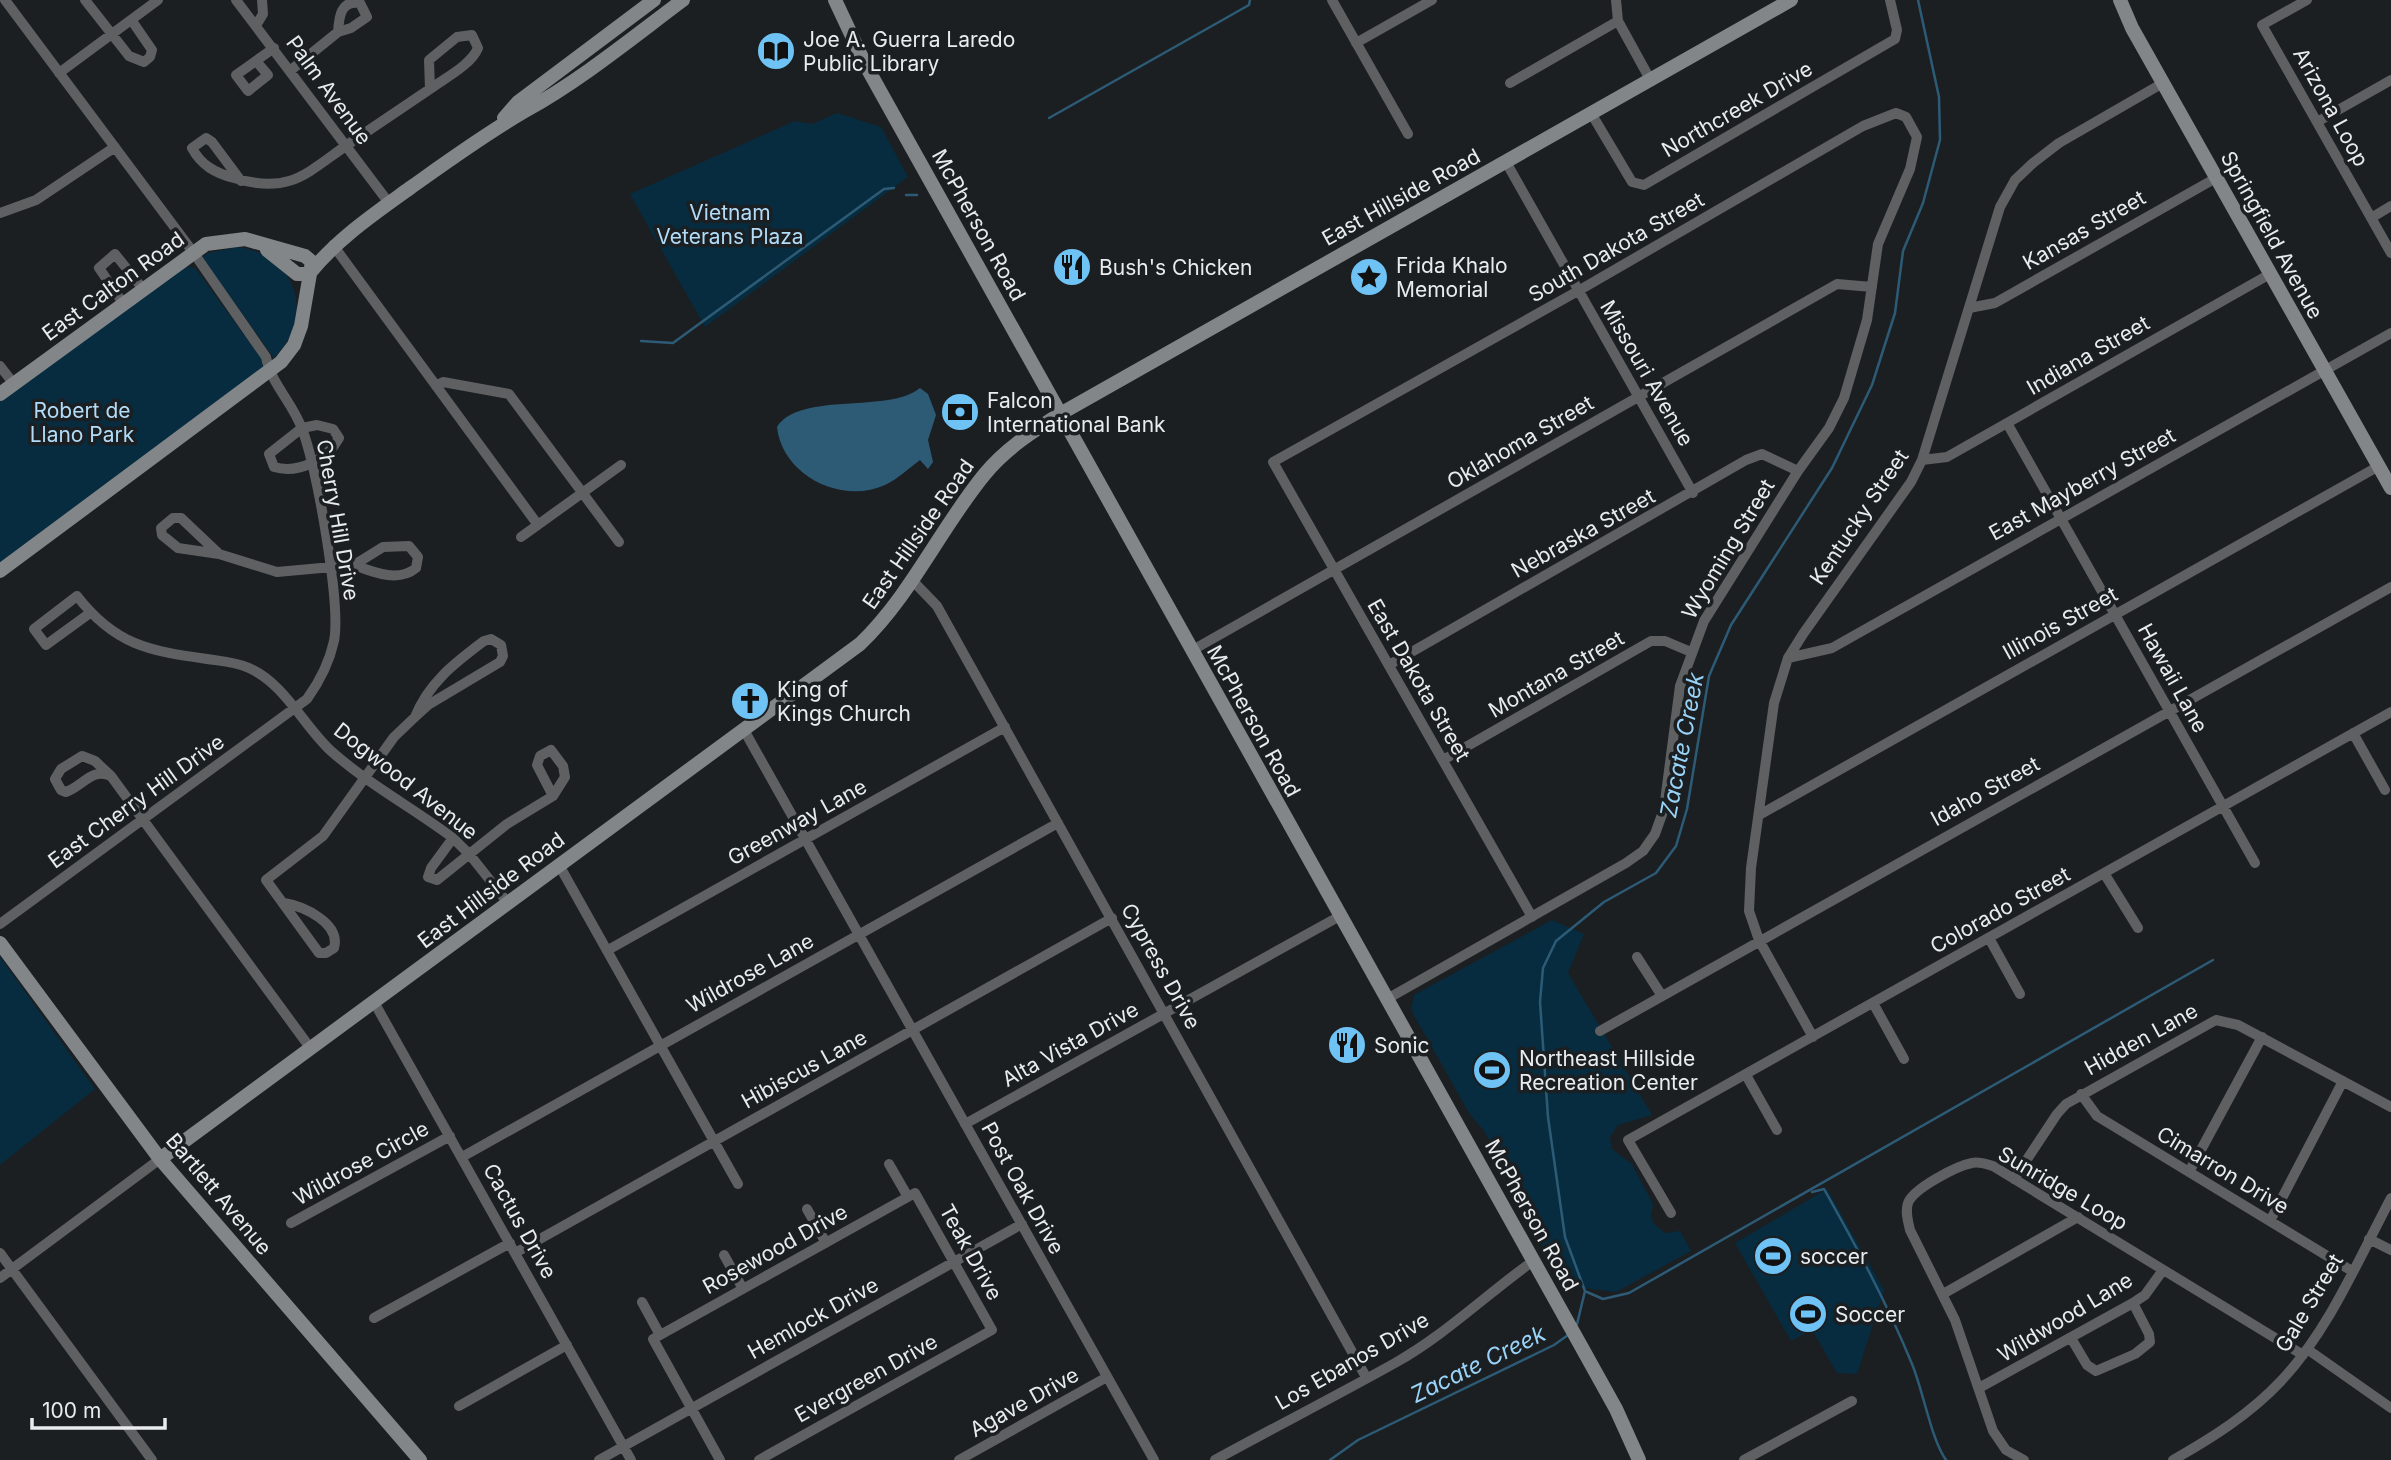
<svg xmlns="http://www.w3.org/2000/svg" width="2391" height="1460" font-family="Inter,sans-serif">
  <style>
    .green { fill: #072c3f }
    .water { fill: #2d5b76 }
    .lines { fill: none; stroke-linecap: round; stroke-linejoin: round }
    .stream { stroke: #2d5b76; stroke-width: 2.5 }
    .street { stroke: #5e6062; stroke-width: 10 }
    .secondary { stroke: #838688; stroke-width: 14 }
    .labels { text-anchor: middle; dominant-baseline: central; stroke-width: 7; stroke-linejoin: round; paint-order: stroke }
    .poi-label { font-size: 21px; fill: #e9ecee; stroke: #1b1f22; text-anchor: start }
    .street-label { font-size: 21px; fill: #e9ecee; stroke: #1b1f22 }
    .park-label { font-size: 21px; fill: #b1dbf7; stroke: #1b1f22 }
    .water-label { font-size: 23px; font-style: italic; fill: #9ad3f8; stroke: #1b1f22 }
  </style>
  <rect width="100%" height="100%" fill="#1b1f22"/>
  <path class="green" d="M837,113L881,127L908,177L705,327L630,194L795,121L812,124Z
    M238,247C297,255 316,317 274,358L202,257L208,253Z
    M184,265L196,269L261,358L263,367L258,374L0,565V401Z
    M1552,920L1584,934L1568,973L1652,1115L1618,1125L1610,1137L1612,1149L1632,1164L1653,1204L1651,1216L1654,1224L1665,1233L1680,1231L1691,1251L1616,1292L1565,1286L1512,1192L1505,1168L1484,1131L1469,1113L1411,1010L1414,995Z
    M0,957L95,1089L0,1165Z
    M1827,1189L1884,1290L1857,1374L1837,1373L1812,1330L1791,1341L1735,1243Z"/>
  <path class="water" d="M920,388L928,394L936,415L928,440L933,462L928,469L920,460C909,468 898,479 885,485C841,505 782,475 777,427C800,391 889,414 920,388Z"/>
  <g class="lines">
    <path class="stream" d="M1049,118L1249,5L1250,0
      M906,195H917
      M641,341L673,343L884,189L894,188
      M1812,1192L1824,1189C1856,1246 1887,1303 1912,1364C1923,1390 1931,1439 1946,1460
      M1587,1292L1603,1299L1629,1293L2213,960
      M1577,1324L1585,1291L1565,1237L1548,1117L1540,1002L1543,968L1556,941L1604,902L1656,873L1676,846L1687,809L1709,676L1731,625L1832,468L1872,385L1895,313L1903,251L1923,203L1940,140L1939,97L1918,0
      M1330,1460L1358,1440L1554,1345L1568,1335"/>
    <path class="street" d="M85,0L129,56L144,62L150,57L152,50L132,21
      M236,0L389,203
      M1332,0L1408,134
      M1616,0L1618,21L1651,81
      M2307,0L2262,25L2391,253
      M257,24L263,14L262,0
      M1356,43L1432,0
      M256,61L268,75L248,91L236,75L274,48
      M291,70L338,32L351,28L367,17L360,3C341,0 339,16 338,32
      M59,73L158,0
      M1510,83L1618,21
      M1591,113L1632,182L1644,185L1895,39L1897,30L1890,0
      M2317,122L2391,80
      M1506,162L1693,493
      M241,181L212,142L206,138L192,148C201,165 215,173 234,178C291,195 306,173 350,143C377,125 403,107 430,89C445,78 471,65 478,48L472,35L457,37L429,60L430,89
      M0,213L36,200L115,147
      M2371,218L2391,206
      M333,245L538,525
      M123,303L99,268L115,254L143,289
      M1969,308L1995,303L2216,178
      M0,366L14,384
      M436,386L443,382L509,394L619,542
      M2007,423L2255,863
      M317,425L333,429L339,438C327,460 298,474 274,467L269,454L302,428Z
      M1922,460L1947,457L2270,274
      M521,537L621,465
      M219,554L181,518H173L161,528L162,535L178,548L219,554L277,572L354,565L383,547L409,546L418,557L416,568C398,583 373,572 354,565
      M912,580L937,606L1366,1377
      M90,613L46,645L34,629L77,596C115,645 149,651 207,659C220,661 236,662 249,668C285,684 303,725 331,751C368,784 413,808 453,838L470,855L508,903
      M1191,651L1837,284L1872,287
      M1788,658L1832,648L2391,333
      M1389,665L1746,460L1762,454L1798,471
      M744,730L1154,1460
      M2353,733L2385,790
      M1443,760L1651,641H1665L1691,652
      M111,776C92,767 83,786 66,792L61,790L55,779L61,769L82,756L95,761L111,776L311,1049
      M1761,814L2379,466
      M453,838L431,868L428,877L437,880L507,824L553,796L565,777L563,766L551,750L540,756L537,765L553,796
      M559,865L738,1184
      M2104,873L2138,928
      M284,903C303,906 341,923 334,948L326,953H319L266,880L323,836L394,737L415,717L428,705L500,662L503,656L501,645L491,639L484,641C455,663 429,682 415,717
      M0,924L307,699C320,681 329,664 334,641C341,605 317,466 302,429C293,403 271,384 266,357L193,252L5,0
      M1989,938L2020,994
      M608,950L1005,727
      M1637,957L1662,996
      M1387,999L1626,863L1643,851L1655,834L1664,809L1680,686L1704,621L1798,471L1829,428L1844,398L1867,320L1878,244L1910,169L1917,137L1906,117L1896,113L1863,126L1578,291L1273,462L1532,917
      M374,1002L631,1460
      M1873,1003L1904,1059
      M1600,1031L2391,587
      M1813,1037L1759,940L1749,911L1751,868L1774,703L1788,658L1803,634L1911,482L1922,460L2000,207L2015,180L2033,163L2059,143L2163,83
      M1746,1075L1777,1130
      M2081,1094L2097,1116L2352,1271
      M965,1124L1340,916
      M462,1157L1058,823
      M889,1164L908,1197
      M2189,1172L2262,1037
      M2014,1179L2057,1114L2066,1104L2216,1020L2238,1025L2391,1107
      M807,1209L826,1243
      M1671,1213L1628,1140L2391,712
      M2270,1221L2343,1081
      M291,1223L450,1136
      M2369,1239L2391,1250
      M0,1253L152,1460
      M515,1253L1112,918
      M724,1255L743,1289
      M0,1278L160,1159
      M1943,1294L2078,1217
      M642,1302L660,1335
      M374,1318L510,1243
      M2071,1338L2087,1365L2096,1371L2135,1354L2150,1342L2149,1334L2133,1303
      M2307,1349L2391,1408
      M1979,1388L2133,1303L2145,1295L2163,1270
      M459,1406L567,1345
      M599,1460L1022,1224
      M720,1460L653,1339L915,1193L992,1330L759,1460
      M959,1460L1107,1377
      M1215,1460C1275,1427 1336,1396 1395,1363C1445,1335 1487,1294 1533,1261
      M1744,1460L1852,1401
      M2024,1460L2006,1450L1993,1431L1955,1320L1910,1230C1908,1221 1905,1212 1908,1203C1913,1189 1956,1166 1972,1163C1979,1161 1986,1164 1993,1166L2303,1355
      M2173,1460C2212,1438 2250,1414 2281,1381C2329,1330 2358,1260 2391,1198"/>
    <path class="secondary" d="M835,0L865,64L899,125L1581,1346L1616,1409L1639,1460
      M2120,0L2132,28L2391,488
      M504,118L518,102L654,0
      M267,250L297,274H309C337,239 374,214 410,188C448,161 485,134 525,111C581,80 632,38 683,0
      M0,394L206,244L245,239L305,256L312,262L301,326L294,345L281,362L0,571
      M0,943L160,1159L420,1460
      M160,1159L860,644C911,595 940,529 984,475C1005,449 1032,432 1060,414L1791,0"/>
  </g>
  <defs>
    <symbol id="library-disc" viewBox="-11 -11 22 22"><circle r="9.5" fill="#6fc2f4" stroke="#1b1f22"/><path d="M-6-4Q-3-5.5-.7-3.5V5Q-3 3-6 4ZM6-4Q3-5.5 .7-3.5V5Q3 3 6 4Z" fill="#111"/></symbol>
    <symbol id="restaurant-disc" viewBox="-11 -11 22 22"><circle r="9.5" fill="#6fc2f4" stroke="#1b1f22"/><path d="M-5-6h1v4h1v-4h1v4h1v-4h1v5L-1.5 .5V6h-2V.5L-5-1ZM5-6V6H3V1.5H1.5Q1.5-4 5-6Z" fill="#111"/></symbol>
    <symbol id="sight-disc" viewBox="-11 -11 22 22"><circle r="9.5" fill="#6fc2f4" stroke="#1b1f22"/><path d="M0-6L1.8-2.2L6-1.7L2.9 1.2L3.7 5.4L0 3.3L-3.7 5.4L-2.9 1.2L-6-1.7L-1.8-2.2Z" fill="#111"/></symbol>
    <symbol id="bank-disc" viewBox="-11 -11 22 22"><circle r="9.5" fill="#6fc2f4" stroke="#1b1f22"/><path d="M-6-4H6V4H-6ZM0-2.3a2.3 2.3 0 1 0 0 4.6a2.3 2.3 0 1 0 0-4.6Z" fill="#111"/></symbol>
    <symbol id="church-disc" viewBox="-11 -11 22 22"><circle r="9.5" fill="#6fc2f4" stroke="#1b1f22"/><path d="M-1.2-6h2.4v3.5h3.3v2.4h-3.3V6h-2.4V-.1h-3.3v-2.4h3.3Z" fill="#111"/></symbol>
    <symbol id="stadium-disc" viewBox="-11 -11 22 22"><circle r="9.5" fill="#6fc2f4" stroke="#1b1f22"/><path d="M0-5a6.5 5 0 1 0 0 10a6.5 5 0 1 0 0-10ZM-3.5-1.8h7v3.6h-7Z" fill="#111"/></symbol>
  </defs>
  <g fill-rule="evenodd">
    <use href="#library-disc" x="754" y="29" width="44" height="44"/>
    <use href="#restaurant-disc" x="1050" y="245" width="44" height="44"/>
    <use href="#sight-disc" x="1347" y="255" width="44" height="44"/>
    <use href="#bank-disc" x="938" y="390" width="44" height="44"/>
    <use href="#church-disc" x="728" y="679" width="44" height="44"/>
    <use href="#restaurant-disc" x="1325" y="1023" width="44" height="44"/>
    <use href="#stadium-disc" x="1470" y="1048" width="44" height="44"/>
    <use href="#stadium-disc" x="1751" y="1234" width="44" height="44"/>
    <use href="#stadium-disc" x="1786" y="1292" width="44" height="44"/>
  </g>
  <g class="labels">
    <g class="poi-label">
      <text x="803" y="39">Joe A. Guerra Laredo<tspan x="803" dy="24">Public Library</tspan></text>
      <text x="1396" y="265">Frida Khalo<tspan x="1396" dy="24">Memorial</tspan></text>
      <text x="1099" y="267">Bush's Chicken</text>
      <text x="987" y="400">Falcon<tspan x="987" dy="24">International Bank</tspan></text>
      <text x="777" y="689">King of<tspan x="777" dy="24">Kings Church</tspan></text>
      <text x="1374" y="1045">Sonic</text>
      <text x="1519" y="1058">Northeast Hillside<tspan x="1519" dy="24">Recreation Center</tspan></text>
      <text x="1800" y="1256">soccer</text>
      <text x="1835" y="1314">Soccer</text>
    </g>
    <g class="street-label">
      <text transform="translate(329 90) rotate(54)">Palm Avenue</text>
      <text transform="translate(2331 107) rotate(61)">Arizona Loop</text>
      <text transform="translate(1737 109) rotate(-30)">Northcreek Drive</text>
      <text transform="translate(1401 197) rotate(-29)">East Hillside Road</text>
      <text transform="translate(979 225) rotate(61)">McPherson Road</text>
      <text transform="translate(2084 230) rotate(-30)">Kansas Street</text>
      <text transform="translate(2272 235) rotate(61)">Springfield Avenue</text>
      <text transform="translate(1616 247) rotate(-30)">South Dakota Street</text>
      <text transform="translate(113 286) rotate(-36)">East Calton Road</text>
      <text transform="translate(2088 355) rotate(-30)">Indiana Street</text>
      <text transform="translate(1647 373) rotate(60)">Missouri Avenue</text>
      <text transform="translate(1520 442) rotate(-30)">Oklahoma Street</text>
      <text transform="translate(2082 484) rotate(-29)">East Mayberry Street</text>
      <text transform="translate(1859 517) rotate(-56)">Kentucky Street</text>
      <text transform="translate(338 520) rotate(80)">Cherry Hill Drive</text>
      <text transform="translate(1583 533) rotate(-29)">Nebraska Street</text>
      <text transform="translate(918 534) rotate(-55)">East Hillside Road</text>
      <text transform="translate(1728 549) rotate(-59)">Wyoming Street</text>
      <text transform="translate(2060 623) rotate(-29)">Illinois Street</text>
      <text transform="translate(1556 674) rotate(-30)">Montana Street</text>
      <text transform="translate(2173 678) rotate(61)">Hawaii Lane</text>
      <text transform="translate(1419 680) rotate(60)">East Dakota Street</text>
      <text transform="translate(1254 721) rotate(61)">McPherson Road</text>
      <text transform="translate(406 781) rotate(38)">Dogwood Avenue</text>
      <text transform="translate(1985 791) rotate(-29)">Idaho Street</text>
      <text transform="translate(136 801) rotate(-36)">East Cherry Hill Drive</text>
      <text transform="translate(797 822) rotate(-29)">Greenway Lane</text>
      <text transform="translate(491 890) rotate(-37)">East Hillside Road</text>
      <text transform="translate(2000 910) rotate(-29)">Colorado Street</text>
      <text transform="translate(1161 966) rotate(61)">Cypress Drive</text>
      <text transform="translate(750 973) rotate(-29)">Wildrose Lane</text>
      <text transform="translate(2141 1039) rotate(-29)">Hidden Lane</text>
      <text transform="translate(1070 1044) rotate(-29)">Alta Vista Drive</text>
      <text transform="translate(804 1069) rotate(-29)">Hibiscus Lane</text>
      <text transform="translate(361 1163) rotate(-29)">Wildrose Circle</text>
      <text transform="translate(2223 1170) rotate(31)">Cimarron Drive</text>
      <text transform="translate(1023 1188) rotate(61)">Post Oak Drive</text>
      <text transform="translate(2063 1188) rotate(30)">Sunridge Loop</text>
      <text transform="translate(219 1194) rotate(50)">Bartlett Avenue</text>
      <text transform="translate(1532 1215) rotate(61)">McPherson Road</text>
      <text transform="translate(520 1221) rotate(61)">Cactus Drive</text>
      <text transform="translate(775 1249) rotate(-29)">Rosewood Drive</text>
      <text transform="translate(971 1252) rotate(61)">Teak Drive</text>
      <text transform="translate(2309 1303) rotate(-59)">Gale Street</text>
      <text transform="translate(2065 1317) rotate(-31)">Wildwood Lane</text>
      <text transform="translate(813 1318) rotate(-29)">Hemlock Drive</text>
      <text transform="translate(1352 1361) rotate(-30)">Los Ebanos Drive</text>
      <text transform="translate(866 1378) rotate(-29)">Evergreen Drive</text>
      <text transform="translate(1024 1402) rotate(-29)">Agave Drive</text>
    </g>
    <g class="park-label">
      <text x="730" y="212">Vietnam<tspan x="730" dy="24">Veterans Plaza</tspan></text>
      <text x="82" y="410">Robert de<tspan x="82" dy="24">Llano Park</tspan></text>
    </g>
    <g class="water-label">
      <text transform="translate(1682 745) rotate(-79)">Zacate Creek</text>
      <text transform="translate(1478 1364) rotate(-26)">Zacate Creek</text>
    </g>
  </g>
  <path d="M32 1418v10h133v-10" fill="none" stroke="#e9ecee" stroke-width="3.5"/>
  <text x="42" y="1418" font-size="21" fill="#e9ecee" stroke="#1b1f22" stroke-width="5" paint-order="stroke">100 m</text>
</svg>
